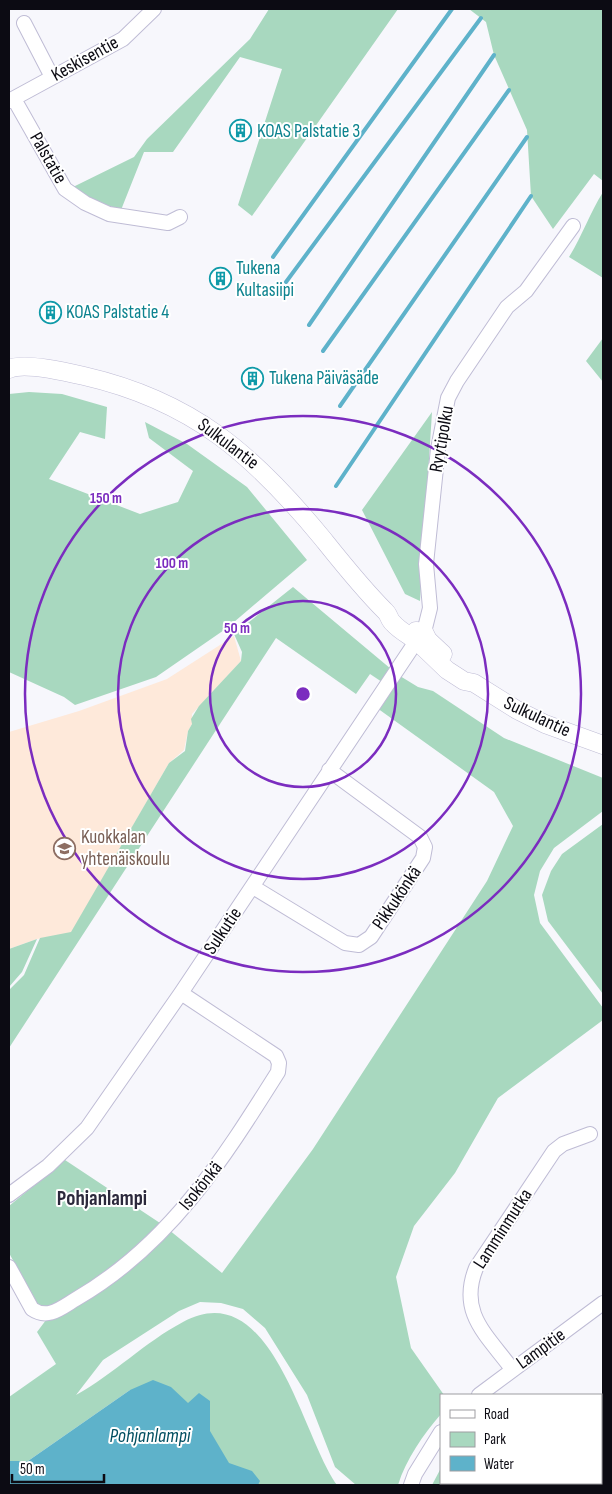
<svg xmlns="http://www.w3.org/2000/svg" width="612" height="1494" font-family="'Sofia Sans Condensed',sans-serif">
  <style>
    .education { fill: #fee9da }
    .green { fill: #a8d8bf }
    .water { fill: #5eb2ca }
    .lines { fill: none; stroke-linecap: round; stroke-linejoin: round }
    .stream { stroke: #5eb2ca; stroke-width: 4 }
    .minor-casing { stroke: #bfbcd5; stroke-width: 16 }
    .major-casing { stroke: #bfbcd5; stroke-width: 19 }
    .minor { stroke: #fff; stroke-width: 14 }
    .major { stroke: #fff; stroke-width: 18 }
    .ring { fill: none; stroke: #7b2cbf; stroke-width: 2.5 }
    .labels { text-anchor: middle; dominant-baseline: central; stroke-width: 4; stroke-linejoin: round; paint-order: stroke }
    .street-label { font-size: 19px; fill: #0c0b13; stroke: #fff }
    .culture-label { font-size: 19px; fill: #0d838f; stroke: #fff; text-anchor: start }
    .education-label { font-size: 19px; fill: #785e54; stroke: #fff; text-anchor: start }
    .water-label { font-size: 20px; font-style: italic; fill: #024f61; stroke: #fff }
    .quarter-label { font-size: 21px; font-weight: bold; fill: #2c293c; stroke: #fff }
    .centre { fill: #7b2cbf; stroke: #fff; stroke-width: 2.5 }
    .ring-label { font-size: 15px; text-anchor: middle; font-weight: bold; fill: #7b2cbf; stroke: #fff; stroke-width: 4; stroke-linejoin: round; paint-order: stroke }
  </style>
  <rect width="100%" height="100%" fill="#f7f7fc"/>
  <path class="education" d="M234,636L241,661L192,714V724L188,731L184,750L169,763L71,933L37,939L9,949V732L79,711L167,679Z"/>
  <path class="green" d="M269,9H398L252,216L238,205L282,69L240,57L173,152H144L121,210L87,198L73,187L134,157L147,139L250,39Z
    M469,9H603V181L594,174L553,229L531,196L527,130L494,55L486,22Z
    M603,192V278L569,257C582,236 590,213 603,192Z
    M603,338V382L586,361Z
    M29,392L62,394L107,407L105,439L80,432L49,479L140,514L178,502L193,471L149,438L145,422L187,444L247,487L307,560L227,628L156,677L75,705L64,697L9,672V394Z
    M432,412L420,601L405,594L362,510Z
    M293,587L391,669L382,682L370,674L356,694L276,638L9,1048V990L24,975L40,938L71,932L169,763L185,751L188,731L192,724L191,719L199,706L241,661L242,652L234,634Z
    M400,676L418,687L433,691L504,738L603,778V811L554,848L540,871L534,895L540,923L603,1008V1020L498,1098L455,1173L414,1226L396,1277L411,1348L444,1395H441V1414C423,1435 406,1459 398,1485H356L335,1467L307,1395L265,1328L243,1309L221,1303L200,1302L179,1311L103,1360L76,1395C114,1374 145,1342 183,1322C272,1273 302,1437 337,1485H225L130,1390L28,1461H9V1397L56,1364L37,1332L46,1320L9,1253V1206L65,1160L163,1225L222,1273L313,1149L487,881L513,826L494,792L377,708Z
    M603,824V994L548,921L542,895L551,871L562,854Z
    M37,939L22,972L9,987V949Z
    M441,1468V1483H512L514,1485H432Z"/>
  <path class="water" d="M153,1380L171,1387L188,1403L199,1393L210,1401V1431L229,1463L252,1471L260,1481L258,1485H9V1461H28L130,1390Z"/>
  <g class="lines">
    <path class="stream" d="M273,257L452,9
      M286,282L481,18
      M309,325L494,55
      M323,351L509,90
      M340,406L527,137
      M336,486L531,196"/>
    <defs>
      <path id="minor" d="M24,23L52,77
        M14,99L65,189L85,203L109,214L168,223L180,217
        M9,101L123,39L154,9
        M424,632L430,608L426,564L438,449L448,398L457,381L507,307L526,291L573,226
        M253,887L345,943L359,945L371,937L423,858L425,847L420,837L329,770
        M9,1195L48,1166L87,1128L181,993L413,646
        M9,1267L32,1309C48,1320 61,1308 76,1299C169,1245 222,1161 278,1072L279,1063L276,1056L181,993
        M512,1369C487,1335 458,1313 476,1268L554,1151L563,1144L590,1134
        M479,1395L603,1303
        M411,1485L415,1474L441,1432"/>
      <path id="major" d="M9,369C24,362 67,372 84,376C193,401 254,455 323,539C343,564 362,588 385,611C389,614 389,620 393,623C398,629 405,633 411,637
        M411,637L416,631L424,632L428,640L443,654
        M423,647L447,670L464,681L474,683L517,710L545,724L603,745"/>
    </defs>
    <use href="#minor" class="minor-casing"/>
    <use href="#major" class="major-casing"/>
    <use href="#minor" class="minor"/>
    <use href="#major" class="major"/>
  </g>
  <g class="ring">
    <circle cx="303" cy="694" r="93"/>
    <circle cx="303" cy="694" r="185"/>
    <circle cx="303" cy="694" r="278"/>
  </g>
  <defs>
    <symbol id="building-ring" viewBox="-11 -11 22 22"><circle r="9.5" fill="#fff" stroke="#0f9aa8" stroke-width="1.5"/><path d="M-4-6H4V6H1V3H-1V6H-4ZM-2.5-4.3h1.7v1.8h-1.7ZM.8-4.3h1.7v1.8H.8ZM-2.5-1h1.7V.8h-1.7ZM.8-1h1.7V.8H.8Z" fill="#0f9aa8"/></symbol>
    <symbol id="school-ring" viewBox="-11 -11 22 22"><circle r="9.5" fill="#fff" stroke="#8d6e63" stroke-width="1.5"/><path d="M0-5L7-2L0 1L-7-2ZM-4 1L0 2.5L4 1V4Q0 6-4 4Z" fill="#8d6e63"/></symbol>
  </defs>
  <g fill-rule="evenodd">
    <use href="#building-ring" x="228" y="118" width="25" height="25"/>
    <use href="#building-ring" x="208" y="266" width="25" height="25"/>
    <use href="#building-ring" x="38" y="300" width="25" height="25"/>
    <use href="#building-ring" x="240" y="366" width="25" height="25"/>
    <use href="#school-ring" x="52" y="836" width="25" height="25"/>
  </g>
  <g class="labels">
    <g class="street-label">
      <text transform="translate(85 59) rotate(-29)">Keskisentie</text>
      <text transform="translate(48 158) rotate(60)">Palstatie</text>
      <text transform="translate(442 439) rotate(-80)">Ryytipolku</text>
      <text transform="translate(228 444) rotate(37)">Sulkulantie</text>
      <text transform="translate(537 717) rotate(25)">Sulkulantie</text>
      <text transform="translate(397 898) rotate(-56)">Pikkukönkä</text>
      <text transform="translate(223 931) rotate(-56)">Sulkutie</text>
      <text transform="translate(201 1186) rotate(-51)">Isokönkä</text>
      <text transform="translate(503 1229) rotate(-57)">Lamminmutka</text>
      <text transform="translate(541 1349) rotate(-36)">Lampitie</text>
    </g>
    <g class="culture-label">
      <text x="257" y="131">KOAS Palstatie 3</text>
      <text x="236" y="268">Tukena<tspan x="236" dy="22">Kultasiipi</tspan></text>
      <text x="66" y="312">KOAS Palstatie 4</text>
      <text x="269" y="378">Tukena Päiväsäde</text>
    </g>
    <g class="education-label">
      <text x="81" y="837">Kuokkalan<tspan x="81" dy="22">yhtenäiskoulu</tspan></text>
    </g>
    <g class="water-label">
      <text x="150" y="1436">Pohjanlampi</text>
    </g>
    <g class="quarter-label">
      <text x="102" y="1198">Pohjanlampi</text>
    </g>
  </g>
  <circle cx="303" cy="694" r="8" class="centre"/>
  <g class="ring-label">
    <text x="106" y="503">150 m</text>
    <text x="172" y="568">100 m</text>
    <text x="237" y="633">50 m</text>
  </g>
  <rect width="612" height="1494" fill="none" stroke="#0c0b13" stroke-width="20"/>
  <rect x="440" y="1394" width="162" height="90" fill="#ffffff" stroke="#9e9da1"/>
  <rect x="450" y="1410" width="25" height="8" fill="#ffffff" stroke="#9e9da1"/>
  <text x="484" y="1419" font-size="15" fill="#0c0b13">Road</text>
  <rect x="450" y="1432" width="25" height="15" fill="#a8d8bf" stroke="#9e9da1"/>
  <text x="484" y="1444" font-size="15" fill="#0c0b13">Park</text>
  <rect x="450" y="1456" width="25" height="15" fill="#5eb2ca" stroke="#9e9da1"/>
  <text x="484" y="1469" font-size="15" fill="#0c0b13">Water</text>
  <path d="M12 1474v8h92v-8" fill="none" stroke="#0c0b13" stroke-width="2.5"/>
  <text x="20" y="1474" font-size="15" fill="#0c0b13" stroke="#ffffff" stroke-width="4" paint-order="stroke">50 m</text>
</svg>
